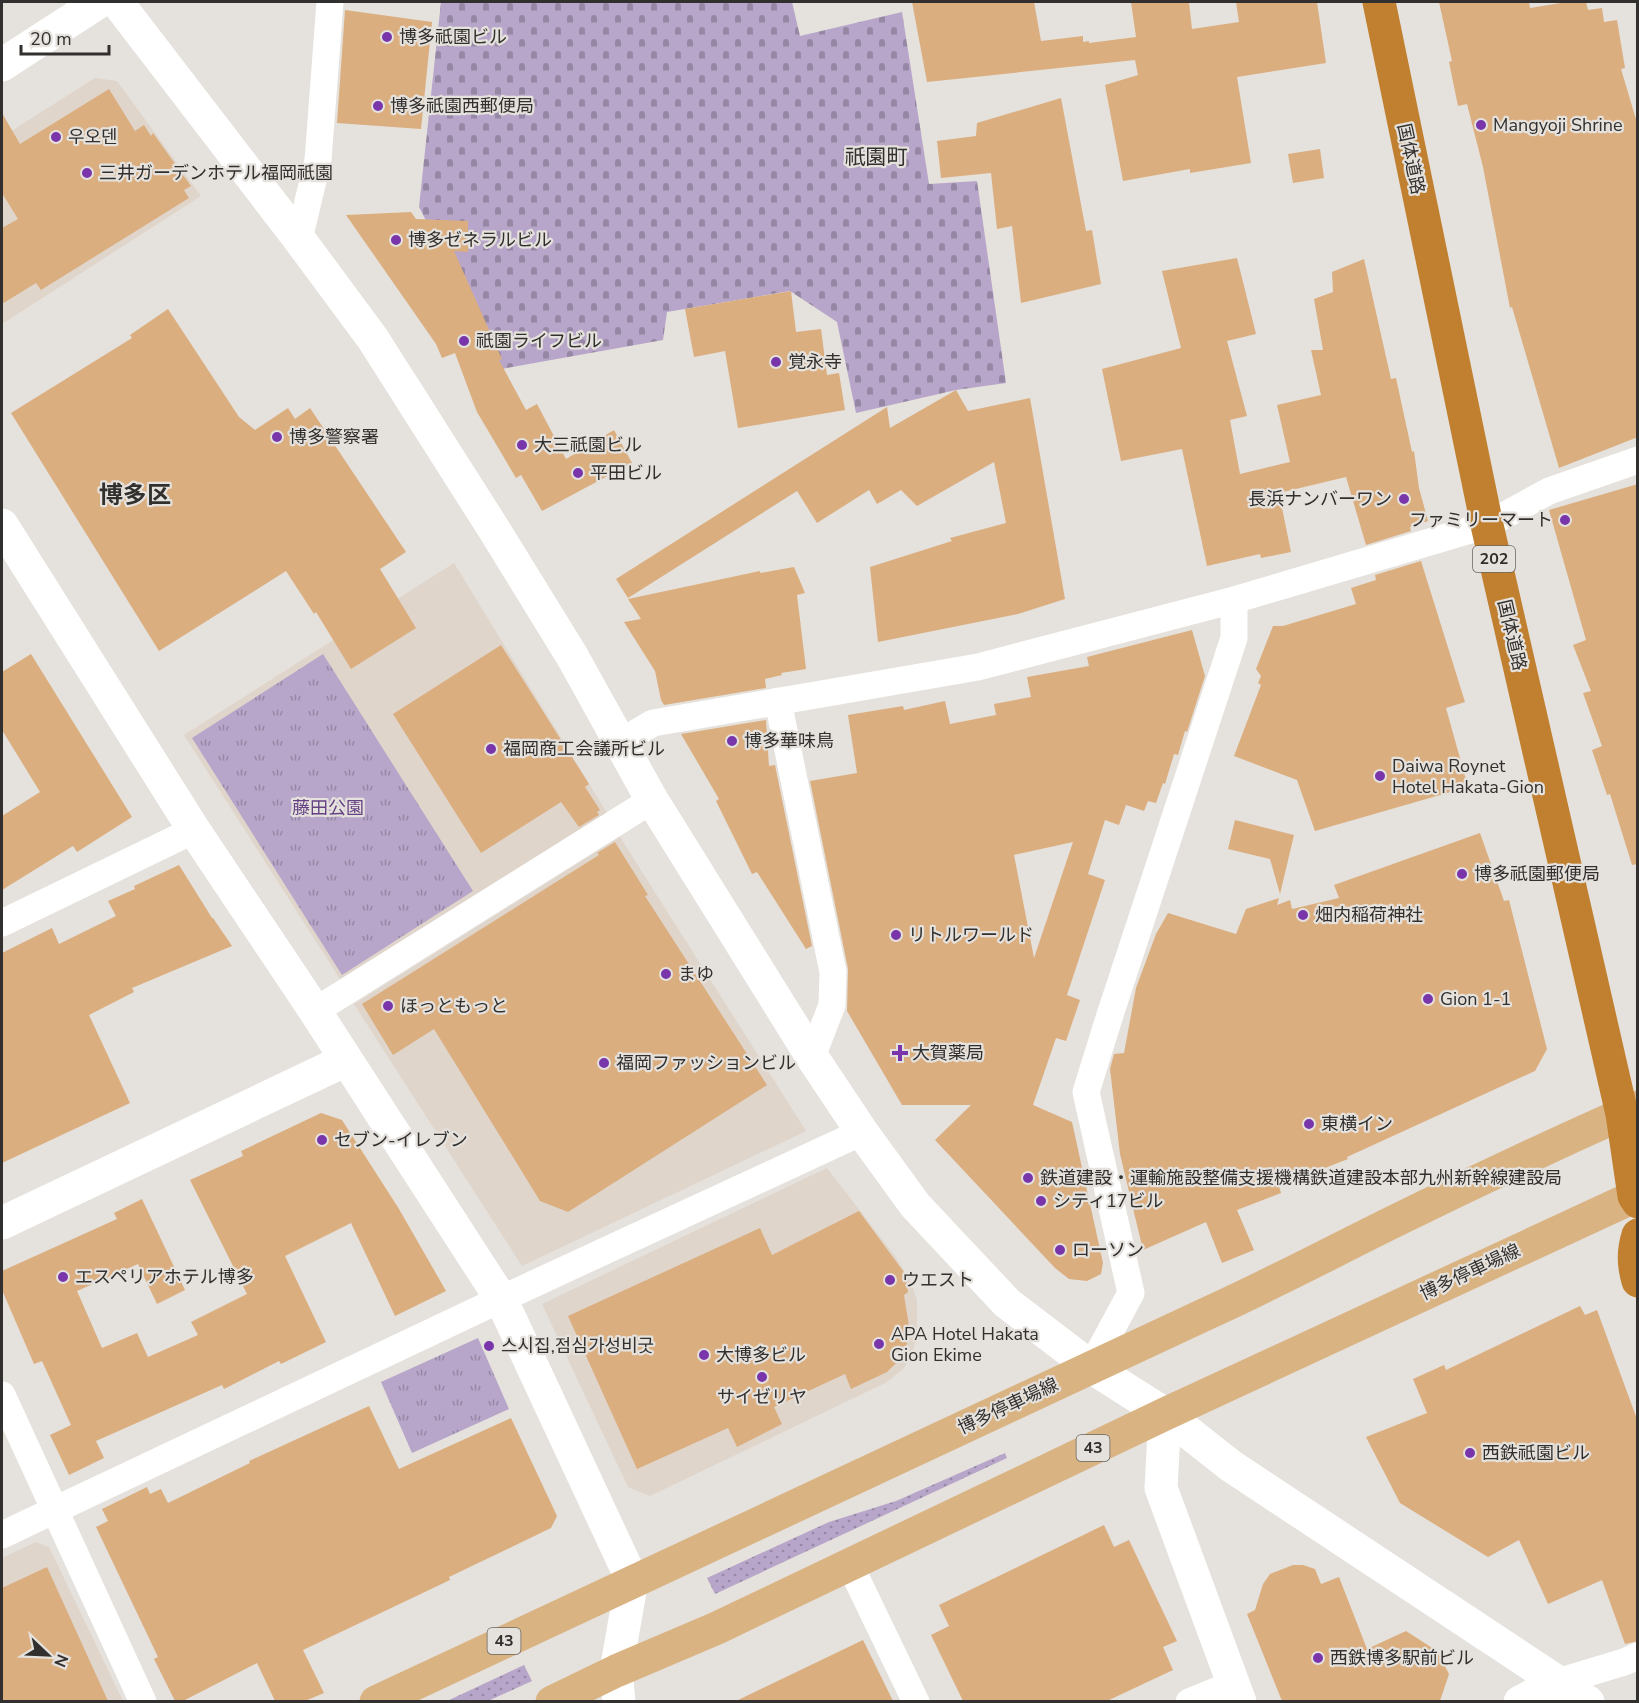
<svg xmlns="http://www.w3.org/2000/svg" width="1639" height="1703" font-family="'Nunito Sans','Noto Sans JP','Noto Sans KR',sans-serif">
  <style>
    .built { fill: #dfd5cb }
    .grass { fill: url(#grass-dots) }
    .cemetery { fill: url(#cemetery-stones) }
    .park { fill: url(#park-tufts) }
    .building { fill: #dbae7f; fill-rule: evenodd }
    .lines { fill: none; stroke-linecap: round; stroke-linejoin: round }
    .street { stroke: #fff; stroke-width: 27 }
    .secondary { stroke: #fff; stroke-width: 33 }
    .primary { stroke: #dab383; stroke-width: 33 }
    .highway { stroke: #c18030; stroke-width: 33 }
    .poi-dot { fill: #7936aa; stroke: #e5e1dc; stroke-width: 2 }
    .labels { text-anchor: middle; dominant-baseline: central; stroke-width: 4.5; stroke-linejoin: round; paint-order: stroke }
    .shield { fill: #e5e1dc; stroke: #686562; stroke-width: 1.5 }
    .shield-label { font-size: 16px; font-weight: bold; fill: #32302e }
    .poi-label { font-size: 18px; fill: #32302e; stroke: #e5e1dc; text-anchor: start }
    .street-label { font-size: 18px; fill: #32302e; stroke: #e5e1dc }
    .park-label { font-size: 18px; fill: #654284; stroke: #e5e1dc }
    .quarter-label { font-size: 21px; fill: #32302e; stroke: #e5e1dc }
    .district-label { font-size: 24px; font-weight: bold; fill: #32302e; stroke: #e5e1dc }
  </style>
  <defs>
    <pattern id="grass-dots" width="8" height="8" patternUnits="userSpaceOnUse" patternTransform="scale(1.5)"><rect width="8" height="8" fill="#b8a6ca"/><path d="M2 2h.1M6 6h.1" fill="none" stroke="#9688a4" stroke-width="1.8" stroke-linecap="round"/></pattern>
    <pattern id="cemetery-stones" width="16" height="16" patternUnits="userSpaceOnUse" patternTransform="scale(1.5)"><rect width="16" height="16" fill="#b8a6ca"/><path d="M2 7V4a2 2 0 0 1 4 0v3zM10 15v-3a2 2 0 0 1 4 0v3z" fill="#9688a4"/></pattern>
    <pattern id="park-tufts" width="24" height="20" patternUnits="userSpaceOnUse" patternTransform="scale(1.5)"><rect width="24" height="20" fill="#b8a6ca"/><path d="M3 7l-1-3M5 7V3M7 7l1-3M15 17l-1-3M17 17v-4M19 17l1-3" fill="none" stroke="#9688a4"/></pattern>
  </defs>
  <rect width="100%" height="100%" fill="#e5e1dc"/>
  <path class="built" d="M95,78L117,81L201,196L2,324V137Z
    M454,563L607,813L340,979L184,735Z
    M620,837L806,1131L522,1266L354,1004Z
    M827,1168L895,1256L910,1280L917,1300V1337L912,1354L904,1368L887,1382L650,1496L628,1487L542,1304Z
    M36,1542L49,1547L123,1701H2V1558Z"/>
  <path class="grass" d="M1005,1453L1007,1458L715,1594L707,1578L829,1522L896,1501Z
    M524,1665L532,1681L488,1701H447Z"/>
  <path class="cemetery" d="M441,2H792L800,36L902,12L929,184L977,181L1006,383L956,390L856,413L837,322L790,291L667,312L663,340L501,369L419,207Z"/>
  <path class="park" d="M323,654L473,891L342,975L192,738Z
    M478,1338L509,1409L412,1453L381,1382Z"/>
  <path class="building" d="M912,2H1034L1041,41L1083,36V42L1089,41V43L1136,37L1131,2H1189L1192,29L1239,22L1236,2H1317L1326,63L1237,77L1251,163L1190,173V169L1123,181L1105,85L1138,75L1135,60L927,82Z
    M1439,2H1529L1530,8L1567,2H1586L1588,10L1602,8L1604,22L1617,20L1625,68L1621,69L1638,126V437L1559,468L1512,307L1510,308L1483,167L1467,104L1458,106L1449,62L1452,61Z
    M345,10L432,22L421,129L337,123Z
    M109,89L135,131L144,125L151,136L153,133L191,186L184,190L189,198L41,290L36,283L2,304V228L18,219L2,193V113L20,144Z
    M1061,98L1086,231L1092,230L1101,284L1021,303L1012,226L997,229L991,173L941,178L937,141L976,136L977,123Z
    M1320,149L1324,178L1293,183L1288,154Z
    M411,212L416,219L468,221V252L454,251L502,359L499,360L526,410L537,404L566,459L614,430L632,463L542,511L521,475L516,478L477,412L455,353L442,358L436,344L346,215Z
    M1237,258L1256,334L1227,341L1247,416L1230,420L1240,474L1290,462L1277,405L1321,395L1311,350H1323L1314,299L1333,292L1332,272L1364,259L1391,379L1396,378L1412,452L1414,451L1419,488L1428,521L1410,527L1411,531L1366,545L1346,477L1279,493L1291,552L1261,558L1260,554L1207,566L1182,449L1121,461L1102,369L1181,348L1162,271Z
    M791,291L796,332L821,329L827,375L839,373L845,410L738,428L725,351L694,357L685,309Z
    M168,309L239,417L255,430L288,408L295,419L310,408L406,552L380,569L416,628L351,669L316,612L314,614L286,571L159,651L11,413L132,338L130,335Z
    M956,390L968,411L1030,398L1065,599L1018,614L878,642L870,567L952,541L950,538L1006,523L994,462L917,506L901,490L877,504L869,490L817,523L797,491L628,598L616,579L887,407L890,428Z
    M1638,484V864L1632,865L1610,794L1607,795L1592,750L1602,746L1583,693L1591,691L1573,645L1586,640L1549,510Z
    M1421,561L1465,702L1446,708L1468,787L1315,831L1297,780L1234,756L1261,685L1258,683L1261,676L1256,669L1273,626H1283L1356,604L1351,588L1376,580L1375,575Z
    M794,567L805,593L797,595L806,669L781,673L782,675L765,679L766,688L664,705L661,700L655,671L624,622L641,619L628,599L760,571V573Z
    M1192,630L1205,676L1187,732L1185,731L1178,755L1174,754L1165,784L1163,783L1156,803L1148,801L1144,811L1126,805L1119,825L1105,820L1088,874L1105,880L1067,995L1080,1000L1066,1041L1056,1038L1033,1105L1072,1122L1103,1263L1101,1274L1087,1281L1069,1279L1055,1268L935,1140L971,1105H902L847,1011L848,969L810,781L857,773L848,715L903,706L904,710L945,701L950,724L996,715L994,704L1031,697L1027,677L1089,666L1087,657ZM1073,842L1034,958L1014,855Z
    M501,645L589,784L585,787L600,810L597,812L599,815L579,827L561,802L481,853L393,714Z
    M31,654L132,817L77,852L73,846L2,890V816L40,792L2,730V672Z
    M766,720L769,766L775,765L812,946L806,949L757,872L752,874L716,801L719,799L681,734Z
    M1235,820L1294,835L1280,894L1270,859L1228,849Z
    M1480,833L1504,901L1509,900L1547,1049L1535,1071L1347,1157L1348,1159L1279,1186L1281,1193L1237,1210L1254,1250L1222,1263L1206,1222L1143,1250L1120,1154L1110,1069L1114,1054L1124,1053L1136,988L1156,934L1168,913L1236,934L1246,909L1279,898L1277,905L1290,900L1292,909L1339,898L1334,885Z
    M615,842L648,895L645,896L767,1085L568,1212L540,1201L434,1029L393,1055L362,1004L599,855L597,853Z
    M179,865L212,918H213L232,946L132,988L134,992L89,1015L130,1103L2,1163V953L52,928L59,944L116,916L108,901L135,889L134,886Z
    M321,1113L342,1120L399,1209L446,1291L395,1316L351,1223L285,1256L326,1342L281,1364L279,1361L224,1389L222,1385L96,1441L104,1458L69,1475L50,1435L71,1425L42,1361L34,1364L2,1290V1271L117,1219L114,1213L142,1199L185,1290L157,1304L138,1264L77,1291L102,1348L137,1333L148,1357L198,1335L191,1322L247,1294L190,1180L243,1156L241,1151Z
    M859,1211L906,1275L908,1292L904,1295L909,1326L907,1344L898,1361L887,1372L851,1389L845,1374L774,1407L782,1424L737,1447L728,1428L637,1469L568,1316L760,1228L772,1255Z
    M1580,1306L1585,1315L1597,1310L1638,1422V1641L1625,1644L1602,1580L1548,1604L1519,1540L1488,1557L1400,1503L1366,1437L1427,1413L1413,1379L1444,1365L1446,1370Z
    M369,1406L399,1469L511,1418L557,1516L551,1528L449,1577L450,1580L303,1650L324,1693L305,1701H275L257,1663L183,1701H175L154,1659L158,1657L96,1527L108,1521L102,1509L147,1487L150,1494L161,1489L168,1503L250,1463L249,1461Z
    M1104,1525L1114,1547L1129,1540L1177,1641L1163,1647L1173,1670L1107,1701H963L931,1635L949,1626L939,1605Z
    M1293,1565H1303L1315,1569L1321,1584L1339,1577L1367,1649L1406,1631L1437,1651L1449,1674L1440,1701H1282L1247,1614L1255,1610L1263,1584L1270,1574Z
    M47,1567L108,1701H2V1588Z
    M863,1640L893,1701H736Z"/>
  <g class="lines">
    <path class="street" d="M299,239L318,160L330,2
      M778,701L833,972L832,1005L812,1057
      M619,743L653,723L978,667L1234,600L1487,525L1549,491L1638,460
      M2,923L194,830
      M315,1011L652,800
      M1091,1367L1131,1293L1086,1092L1109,1018L1234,638V600
      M2,1395L143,1702
      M2,1535L501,1299L862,1132
      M849,1563L916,1702
      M1558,1682L1624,1662L1638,1656
      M1189,1702L1233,1684"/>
    <path class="secondary" d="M117,2L299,239L373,339L495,531L572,656L652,800L812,1057L862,1132L915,1205L1007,1303L1091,1367L1165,1414L1231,1466L1588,1702
      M2,65L99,2
      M2,525L194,830L315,1011L501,1299L632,1580L616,1671L619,1702
      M2,1223L346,1060
      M1165,1414L1161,1488L1240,1702
      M1520,1702L1558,1682"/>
    <path class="primary" d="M376,1702C653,1570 931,1442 1208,1313C1272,1284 1334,1251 1397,1220C1476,1181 1557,1143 1638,1107
      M552,1702L616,1671L717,1628L1165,1414L1638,1195"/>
    <path class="highway" d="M1379,2L1487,525L1622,1114L1634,1196L1638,1202
      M1638,1235C1633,1251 1633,1264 1638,1281"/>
  </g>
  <g class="poi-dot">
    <circle cx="387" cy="37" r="6"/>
    <circle cx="378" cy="106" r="6"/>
    <circle cx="1481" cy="125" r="6"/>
    <circle cx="56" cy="137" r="6"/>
    <circle cx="87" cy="173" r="6"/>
    <circle cx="396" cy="240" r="6"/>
    <circle cx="464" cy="341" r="6"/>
    <circle cx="776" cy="362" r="6"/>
    <circle cx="277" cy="437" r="6"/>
    <circle cx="522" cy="445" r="6"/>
    <circle cx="578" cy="473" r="6"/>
    <circle cx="1404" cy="499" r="6"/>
    <circle cx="1565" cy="520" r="6"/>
    <circle cx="732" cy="741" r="6"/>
    <circle cx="491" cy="749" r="6"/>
    <circle cx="1380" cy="776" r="6"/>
    <circle cx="1462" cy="874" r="6"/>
    <circle cx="1303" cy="915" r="6"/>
    <circle cx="896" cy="935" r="6"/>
    <circle cx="666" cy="974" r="6"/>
    <circle cx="1428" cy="999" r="6"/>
    <circle cx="388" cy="1006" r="6"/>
    <path d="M897 1044h6v6h6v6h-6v6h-6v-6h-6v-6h6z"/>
    <circle cx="604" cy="1063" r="6"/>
    <circle cx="1309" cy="1124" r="6"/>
    <circle cx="322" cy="1140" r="6"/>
    <circle cx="1028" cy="1178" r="6"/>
    <circle cx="1041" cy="1201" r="6"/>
    <circle cx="1060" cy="1250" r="6"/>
    <circle cx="63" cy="1277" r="6"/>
    <circle cx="890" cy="1280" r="6"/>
    <circle cx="879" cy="1344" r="6"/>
    <circle cx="489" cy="1346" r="6"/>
    <circle cx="704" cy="1355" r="6"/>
    <circle cx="762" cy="1377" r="6"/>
    <circle cx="1470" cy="1453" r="6"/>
    <circle cx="1318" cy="1658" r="6"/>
  </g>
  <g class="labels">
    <g class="shield">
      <rect x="1473" y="546" width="42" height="26" rx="4.5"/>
      <rect x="1076.5" y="1435" width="33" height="26" rx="4.5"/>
      <rect x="487.5" y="1628" width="33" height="26" rx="4.5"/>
    </g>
    <g class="shield-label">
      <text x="1494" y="559">202</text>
      <text x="1093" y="1448">43</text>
      <text x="504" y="1641">43</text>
    </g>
    <g class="poi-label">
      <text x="399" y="37">博多祇園ビル</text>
      <text x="390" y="106">博多祇園西郵便局</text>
      <text x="1493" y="125">Mangyoji Shrine</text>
      <text x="68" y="137">우오덴</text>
      <text x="99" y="173">三井ガーデンホテル福岡祇園</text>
      <text x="408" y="240">博多ゼネラルビル</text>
      <text x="476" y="341">祇園ライフビル</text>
      <text x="788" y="362">覚永寺</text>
      <text x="289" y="437">博多警察署</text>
      <text x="534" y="445">大三祇園ビル</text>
      <text x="590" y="473">平田ビル</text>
      <text x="1392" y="499" text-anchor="end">長浜ナンバーワン</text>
      <text x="1553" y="520" text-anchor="end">ファミリーマート</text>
      <text x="744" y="741">博多華味鳥</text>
      <text x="503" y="749">福岡商工会議所ビル</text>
      <text x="1392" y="766">Daiwa Roynet<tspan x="1392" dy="21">Hotel Hakata-Gion</tspan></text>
      <text x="1474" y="874">博多祇園郵便局</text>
      <text x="1315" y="915">畑内稲荷神社</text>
      <text x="908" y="935">リトルワールド</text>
      <text x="678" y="974">まゆ</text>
      <text x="1440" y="999">Gion 1-1</text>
      <text x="400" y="1006">ほっともっと</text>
      <text x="912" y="1053">大賀薬局</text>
      <text x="616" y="1063">福岡ファッションビル</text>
      <text x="1321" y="1124">東横イン</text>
      <text x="334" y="1140">セブン-イレブン</text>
      <text x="1040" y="1178">鉄道建設・運輸施設整備支援機構鉄道建設本部九州新幹線建設局</text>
      <text x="1053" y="1201">シティ17ビル</text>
      <text x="1072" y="1250">ローソン</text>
      <text x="75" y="1277">エスペリアホテル博多</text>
      <text x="902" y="1280">ウエスト</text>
      <text x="891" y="1334">APA Hotel Hakata<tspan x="891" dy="21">Gion Ekime</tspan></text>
      <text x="501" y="1346">스시집,점심가성비굿</text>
      <text x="716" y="1355">大博多ビル</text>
      <text x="762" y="1397" text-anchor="middle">サイゼリヤ</text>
      <text x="1482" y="1453">西鉄祇園ビル</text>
      <text x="1330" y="1658">西鉄博多駅前ビル</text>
    </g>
    <g class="street-label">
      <text transform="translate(1411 159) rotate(78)">国体道路</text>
      <text transform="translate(1512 635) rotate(77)">国体道路</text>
      <text transform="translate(1470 1272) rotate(-25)">博多停車場線</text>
      <text transform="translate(1008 1406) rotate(-25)">博多停車場線</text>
    </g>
    <g class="park-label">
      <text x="328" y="808">藤田公園</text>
    </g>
    <g class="quarter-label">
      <text x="876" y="157">祇園町</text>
    </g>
    <g class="district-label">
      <text x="135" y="495">博多区</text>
    </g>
  </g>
  <rect width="1639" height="1703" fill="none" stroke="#32302e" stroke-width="6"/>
  <g transform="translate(48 1655) rotate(113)" stroke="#e5e1dc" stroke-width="4.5" paint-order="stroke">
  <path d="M0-4.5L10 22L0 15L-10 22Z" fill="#32302e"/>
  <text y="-9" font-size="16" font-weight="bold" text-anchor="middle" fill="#32302e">N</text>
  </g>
  <path d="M21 45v9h88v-9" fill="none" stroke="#32302e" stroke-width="3"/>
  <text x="30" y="45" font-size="18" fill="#32302e" stroke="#e5e1dc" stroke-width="4.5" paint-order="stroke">20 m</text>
</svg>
